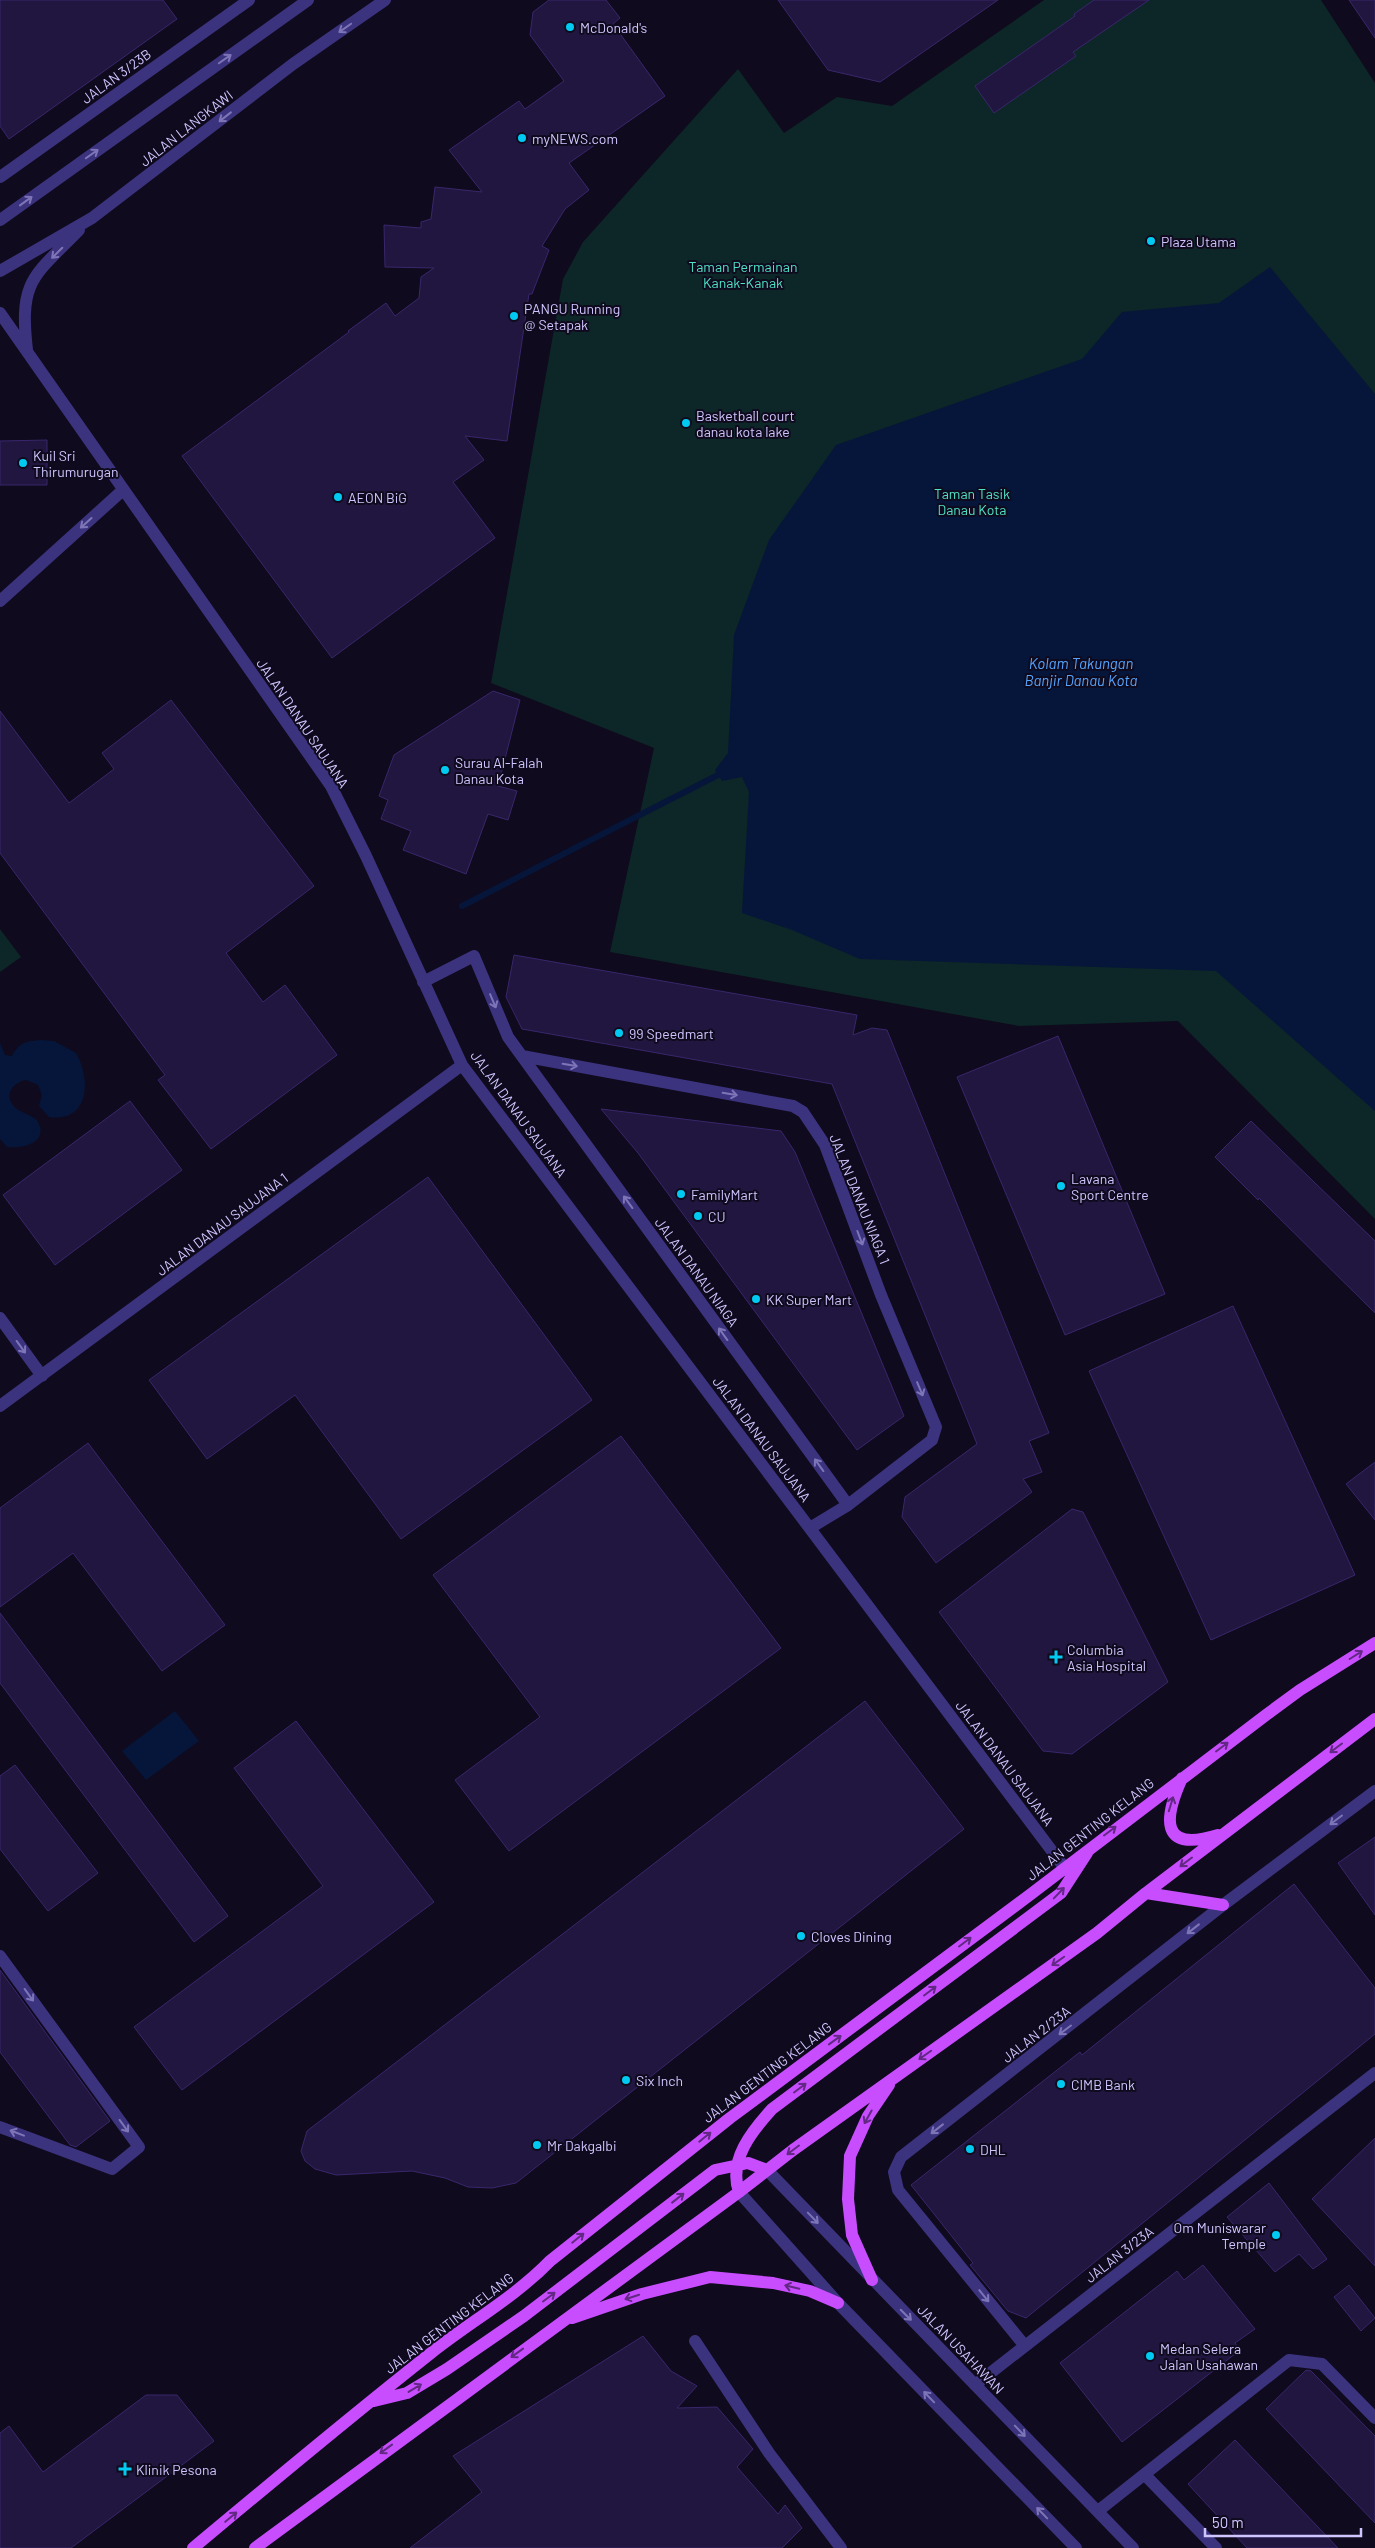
<svg xmlns="http://www.w3.org/2000/svg" width="1375" height="2548" font-family="Barlow,sans-serif">
  <style>
    .green { fill: #0d2627 }
    .water { fill: #06163a }
    .lines { fill: none; stroke-linecap: round; stroke-linejoin: round }
    .stream { stroke: #06163a; stroke-width: 6 }
    .building { fill: #21163f; stroke: #39276c }
    .minor { stroke: #3b337e; stroke-width: 12 }
    .major { stroke: #c84dff; stroke-width: 12 }
    .oneway { stroke: #7e75b8 }
    .oneway2 { stroke: #622883 }
    .poi-dot { fill: #00caf1; stroke: #0f0a1d; stroke-width: 2 }
    .labels { text-anchor: middle; dominant-baseline: central; stroke-width: 4; stroke-linejoin: round; paint-order: stroke }
    .poi-label { font-size: 14px; fill: #d0c6ff; stroke: #0f0a1d; text-anchor: start }
    .street-label { font-size: 14px; fill: #d0c6ff; stroke: #0f0a1d }
    .park-label { font-size: 14px; fill: #4ee3c7; stroke: #0f0a1d }
    .water-label { font-size: 15px; font-style: italic; fill: #54a5ff; stroke: #0f0a1d }
  </style>
  <rect width="100%" height="100%" fill="#0f0a1d"/>
  <path class="green" d="M1044,0H1321L1375,83V1219L1178,1021L1019,1026L610,952L654,748L491,683L563,279L583,242L738,69L784,133L837,97L892,106Z
    M0,929L21,957L0,972Z"/>
  <path class="water" d="M1270,267L1375,394V1111L1216,971L860,959L792,930L742,913L749,792L742,777L722,781L715,770L728,753L734,635L769,540L836,445L1082,359L1122,312L1219,303Z
    M41,1040L54,1041L76,1053C91,1079 90,1123 49,1117L39,1106L42,1095L38,1085L26,1080C14,1082 4,1094 13,1105C18,1113 35,1115 38,1122C49,1143 22,1149 7,1147L0,1139V1043L5,1055L12,1056C19,1042 27,1041 41,1040Z
    M175,1711L199,1741L146,1780L122,1751Z"/>
  <g class="lines">
    <path class="stream" d="M462,906L718,775"/>
  </g>
  <path class="building" d="M0,0H163L177,19L9,139L0,126Z
    M549,0H606L620,18L613,24L665,96L569,163L589,190L565,209L542,246L549,250L532,294H529L507,441L465,436L484,460L453,482L495,538L332,658L182,456L349,332L348,331L386,303L395,316L419,298L421,277L434,268L385,267L384,225L421,228V222L431,219L435,187L482,192L449,150L519,101L525,109L564,81L530,35L533,12Z
    M778,0H998L880,82L828,70Z
    M1094,0H1149L1073,52L1076,56L994,113L975,86L1075,16L1074,14Z
    M1349,0H1375V38Z
    M47,440V485H0V441Z
    M493,691L520,700L498,786L517,791L508,820L488,814L466,874L403,850L411,831L381,819L388,800L379,796L394,755Z
    M171,700L314,886L226,953L263,1002L285,985L337,1055L211,1149L158,1080L165,1075L0,853V711L69,803L114,769L102,753Z
    M514,955L857,1015L853,1035L872,1028L887,1030L1049,1433L1029,1441L1042,1472L1023,1479L1032,1492L936,1563L902,1517L905,1497L977,1444L832,1084L522,1029L506,997Z
    M1058,1036L1165,1294L1065,1335L957,1077Z
    M130,1101L182,1170L55,1265L3,1195Z
    M601,1109L781,1131L795,1152L904,1416L857,1450L638,1153Z
    M1251,1121L1375,1241V1313L1259,1198L1258,1200L1215,1157Z
    M428,1177L592,1400L401,1539L295,1395L207,1459L149,1380Z
    M1233,1306L1355,1575L1211,1640L1089,1371Z
    M621,1436L781,1648L509,1851L455,1780L540,1717L433,1575Z
    M88,1443L225,1625L162,1671L73,1553L0,1607V1508Z
    M1375,1462V1520L1346,1484Z
    M1072,1509L1083,1512L1168,1682L1072,1754L1043,1751L939,1612Z
    M0,1613L228,1916L194,1942L0,1683Z
    M865,1701L964,1829L516,2183L492,2188L468,2187L445,2178L412,2171L336,2175L315,2169L305,2161L301,2151L307,2131Z
    M296,1721L434,1902L182,2090L134,2027L323,1886L234,1768Z
    M15,1765L98,1873L48,1911L0,1849V1776Z
    M1375,1837V1915L1338,1863Z
    M1294,1884L1375,1988V2034L1026,2318L1008,2311L970,2265L973,2263L911,2185L1080,2052L1082,2055Z
    M0,1970L110,2121L76,2147L70,2145L0,2052Z
    M1375,2138V2266L1312,2199Z
    M1269,2183L1327,2259L1313,2269L1299,2254L1275,2272L1227,2217Z
    M1203,2265L1255,2329L1235,2343L1240,2350L1122,2442L1060,2363L1177,2271L1184,2280Z
    M1349,2285L1375,2318L1361,2331L1334,2297Z
    M643,2336L671,2371L697,2386L677,2408L717,2407L753,2449L737,2467L778,2514L785,2505L802,2528L782,2548H410L482,2492L453,2456Z
    M1306,2370L1311,2371L1375,2436V2523L1266,2409Z
    M146,2395H177L214,2441L71,2548H0V2433L9,2426L43,2472Z
    M1235,2440L1338,2548H1247L1188,2484Z"/>
  <g class="lines">
    <path class="minor" d="M0,177L249,0
      M0,220L308,0
      M0,271L92,218L293,64L385,0
      M0,313L331,786L366,856L462,1065L1064,1867
      M27,350C19,280 33,277 79,230
      M0,601L123,490
      M423,982L474,956L508,1037L848,1505
      M522,1056L793,1106L803,1112L825,1145L881,1295L936,1427L932,1440L848,1505L810,1528
      M0,1318L42,1376
      M0,1406L462,1065
      M0,1956L139,2147L112,2169L0,2127
      M767,2170L1133,2548
      M739,2192L838,2303L1076,2548
      M695,2341L769,2453L841,2548
      M1025,2346L898,2190L894,2172L901,2157L1223,1905L1375,1791
      M975,2385L1375,2073
      M1145,2475L1216,2548
      M1098,2511L1289,2360L1322,2364L1375,2418"/>
    <path class="major" d="M1182,1778C1164,1818 1159,1853 1218,1835
      M1146,1893L1223,1905
      M739,2192C728,2160 752,2131 772,2109L1061,1893L1087,1853
      M872,2280L852,2235L848,2199L850,2156L868,2116L889,2085
      M572,2318L642,2294L710,2277L773,2283L810,2291L838,2303
      M374,2401L407,2393L447,2369L524,2316L715,2170L748,2163L767,2170
      M193,2548C272,2482 350,2417 431,2353C470,2322 515,2297 550,2261L730,2118L1031,1894L1266,1715L1300,1690L1375,1643
      M255,2548L739,2192L793,2150L1097,1933L1146,1893L1375,1719"/>
  </g>
  <defs><path id="oneway-shaft" d="M-6 0H5M1.5-3L5.5 0L1.5 3" fill="none" stroke-width="1.6" stroke-linecap="round" stroke-linejoin="round" transform="scale(1.25)"/></defs>
  <g class="oneway">
    <use href="#oneway-shaft" transform="translate(345 28) rotate(145)"/>
    <use href="#oneway-shaft" transform="translate(225 59) rotate(-35)"/>
    <use href="#oneway-shaft" transform="translate(225 117) rotate(142)"/>
    <use href="#oneway-shaft" transform="translate(92 154) rotate(-35)"/>
    <use href="#oneway-shaft" transform="translate(26 201) rotate(-36)"/>
    <use href="#oneway-shaft" transform="translate(57 253) rotate(135)"/>
    <use href="#oneway-shaft" transform="translate(86 523) rotate(138)"/>
    <use href="#oneway-shaft" transform="translate(493 1001) rotate(67)"/>
    <use href="#oneway-shaft" transform="translate(570 1065) rotate(10)"/>
    <use href="#oneway-shaft" transform="translate(730 1094) rotate(10)"/>
    <use href="#oneway-shaft" transform="translate(628 1202) rotate(-126)"/>
    <use href="#oneway-shaft" transform="translate(860 1238) rotate(69)"/>
    <use href="#oneway-shaft" transform="translate(723 1334) rotate(-126)"/>
    <use href="#oneway-shaft" transform="translate(21 1347) rotate(54)"/>
    <use href="#oneway-shaft" transform="translate(920 1389) rotate(67)"/>
    <use href="#oneway-shaft" transform="translate(819 1465) rotate(-126)"/>
    <use href="#oneway-shaft" transform="translate(1336 1820) rotate(143)"/>
    <use href="#oneway-shaft" transform="translate(1193 1929) rotate(142)"/>
    <use href="#oneway-shaft" transform="translate(29 1995) rotate(54)"/>
    <use href="#oneway-shaft" transform="translate(1065 2030) rotate(143)"/>
    <use href="#oneway-shaft" transform="translate(124 2126) rotate(54)"/>
    <use href="#oneway-shaft" transform="translate(937 2129) rotate(142)"/>
    <use href="#oneway-shaft" transform="translate(17 2133) rotate(-159)"/>
    <use href="#oneway-shaft" transform="translate(813 2218) rotate(46)"/>
    <use href="#oneway-shaft" transform="translate(984 2296) rotate(51)"/>
    <use href="#oneway-shaft" transform="translate(906 2315) rotate(45)"/>
    <use href="#oneway-shaft" transform="translate(929 2397) rotate(-134)"/>
    <use href="#oneway-shaft" transform="translate(1020 2431) rotate(46)"/>
    <use href="#oneway-shaft" transform="translate(1042 2513) rotate(-134)"/>
  </g>
  <g class="oneway2">
    <use href="#oneway-shaft" transform="translate(1356 1655) rotate(-32)"/>
    <use href="#oneway-shaft" transform="translate(1222 1747) rotate(-37)"/>
    <use href="#oneway-shaft" transform="translate(1336 1748) rotate(143)"/>
    <use href="#oneway-shaft" transform="translate(1171 1804) rotate(-73)"/>
    <use href="#oneway-shaft" transform="translate(1110 1831) rotate(-37)"/>
    <use href="#oneway-shaft" transform="translate(1186 1862) rotate(143)"/>
    <use href="#oneway-shaft" transform="translate(1059 1893) rotate(-46)"/>
    <use href="#oneway-shaft" transform="translate(965 1942) rotate(-37)"/>
    <use href="#oneway-shaft" transform="translate(1058 1961) rotate(145)"/>
    <use href="#oneway-shaft" transform="translate(930 1991) rotate(-37)"/>
    <use href="#oneway-shaft" transform="translate(835 2040) rotate(-36)"/>
    <use href="#oneway-shaft" transform="translate(925 2055) rotate(145)"/>
    <use href="#oneway-shaft" transform="translate(800 2088) rotate(-37)"/>
    <use href="#oneway-shaft" transform="translate(868 2117) rotate(119)"/>
    <use href="#oneway-shaft" transform="translate(705 2137) rotate(-39)"/>
    <use href="#oneway-shaft" transform="translate(793 2150) rotate(143)"/>
    <use href="#oneway-shaft" transform="translate(678 2198) rotate(-38)"/>
    <use href="#oneway-shaft" transform="translate(578 2238) rotate(-39)"/>
    <use href="#oneway-shaft" transform="translate(792 2287) rotate(-167)"/>
    <use href="#oneway-shaft" transform="translate(549 2297) rotate(-37)"/>
    <use href="#oneway-shaft" transform="translate(632 2297) rotate(162)"/>
    <use href="#oneway-shaft" transform="translate(517 2353) rotate(144)"/>
    <use href="#oneway-shaft" transform="translate(415 2388) rotate(-31)"/>
    <use href="#oneway-shaft" transform="translate(386 2449) rotate(144)"/>
    <use href="#oneway-shaft" transform="translate(231 2517) rotate(-40)"/>
  </g>
  <g class="poi-dot">
    <circle cx="570" cy="27" r="5"/>
    <circle cx="522" cy="138" r="5"/>
    <circle cx="1151" cy="241" r="5"/>
    <circle cx="514" cy="316" r="5"/>
    <circle cx="686" cy="423" r="5"/>
    <circle cx="23" cy="463" r="5"/>
    <circle cx="338" cy="497" r="5"/>
    <circle cx="445" cy="770" r="5"/>
    <circle cx="619" cy="1033" r="5"/>
    <circle cx="1061" cy="1186" r="5"/>
    <circle cx="681" cy="1194" r="5"/>
    <circle cx="698" cy="1216" r="5"/>
    <circle cx="756" cy="1299" r="5"/>
    <path d="M1053.5 1649.5h5v5h5v5h-5v5h-5v-5h-5v-5h5z"/>
    <circle cx="801" cy="1936" r="5"/>
    <circle cx="626" cy="2080" r="5"/>
    <circle cx="1061" cy="2084" r="5"/>
    <circle cx="537" cy="2145" r="5"/>
    <circle cx="970" cy="2149" r="5"/>
    <circle cx="1276" cy="2235" r="5"/>
    <circle cx="1150" cy="2356" r="5"/>
    <path d="M122.5 2461.5h5v5h5v5h-5v5h-5v-5h-5v-5h5z"/>
  </g>
  <g class="labels">
    <g class="poi-label">
      <text x="580" y="27">McDonald's</text>
      <text x="532" y="138">myNEWS.com</text>
      <text x="1161" y="241">Plaza Utama</text>
      <text x="524" y="308">PANGU Running<tspan x="524" dy="16">@ Setapak</tspan></text>
      <text x="696" y="415">Basketball court<tspan x="696" dy="16">danau kota lake</tspan></text>
      <text x="33" y="455">Kuil Sri<tspan x="33" dy="16">Thirumurugan</tspan></text>
      <text x="348" y="497">AEON BiG</text>
      <text x="455" y="762">Surau Al-Falah<tspan x="455" dy="16">Danau Kota</tspan></text>
      <text x="629" y="1033">99 Speedmart</text>
      <text x="1071" y="1178">Lavana<tspan x="1071" dy="16">Sport Centre</tspan></text>
      <text x="691" y="1194">FamilyMart</text>
      <text x="708" y="1216">CU</text>
      <text x="766" y="1299">KK Super Mart</text>
      <text x="1067" y="1649">Columbia<tspan x="1067" dy="16">Asia Hospital</tspan></text>
      <text x="811" y="1936">Cloves Dining</text>
      <text x="636" y="2080">Six Inch</text>
      <text x="1071" y="2084">CIMB Bank</text>
      <text x="547" y="2145">Mr Dakgalbi</text>
      <text x="980" y="2149">DHL</text>
      <text x="1266" y="2227" text-anchor="end">Om Muniswarar<tspan x="1266" dy="16">Temple</tspan></text>
      <text x="1160" y="2348">Medan Selera<tspan x="1160" dy="16">Jalan Usahawan</tspan></text>
      <text x="136" y="2469">Klinik Pesona</text>
    </g>
    <g class="street-label">
      <text transform="translate(116 76) rotate(-36)">JALAN 3/23B</text>
      <text transform="translate(186 128) rotate(-38)">JALAN LANGKAWI</text>
      <text transform="translate(303 723) rotate(56)">JALAN DANAU SAUJANA</text>
      <text transform="translate(519 1114) rotate(54)">JALAN DANAU SAUJANA</text>
      <text transform="translate(860 1199) rotate(68)">JALAN DANAU NIAGA 1</text>
      <text transform="translate(222 1224) rotate(-37)">JALAN DANAU SAUJANA 1</text>
      <text transform="translate(697 1272) rotate(54)">JALAN DANAU NIAGA</text>
      <text transform="translate(762 1439) rotate(53)">JALAN DANAU SAUJANA</text>
      <text transform="translate(1005 1763) rotate(53)">JALAN DANAU SAUJANA</text>
      <text transform="translate(1090 1829) rotate(-38)">JALAN GENTING KELANG</text>
      <text transform="translate(1036 2034) rotate(-38)">JALAN 2/23A</text>
      <text transform="translate(767 2072) rotate(-37)">JALAN GENTING KELANG</text>
      <text transform="translate(1119 2254) rotate(-38)">JALAN 3/23A</text>
      <text transform="translate(449 2323) rotate(-37)">JALAN GENTING KELANG</text>
      <text transform="translate(961 2349) rotate(46)">JALAN USAHAWAN</text>
    </g>
    <g class="park-label">
      <text x="743" y="266">Taman Permainan<tspan x="743" dy="16">Kanak-Kanak</tspan></text>
      <text x="972" y="493">Taman Tasik<tspan x="972" dy="16">Danau Kota</tspan></text>
    </g>
    <g class="water-label">
      <text x="1081" y="663">Kolam Takungan<tspan x="1081" dy="17">Banjir Danau Kota</tspan></text>
    </g>
  </g>
  <path d="M1205 2528v8h156v-8" fill="none" stroke="#d0c6ff" stroke-width="2.5"/>
  <text x="1212" y="2528" font-size="15" fill="#d0c6ff" stroke="#0f0a1d" stroke-width="4" paint-order="stroke">50 m</text>
</svg>
